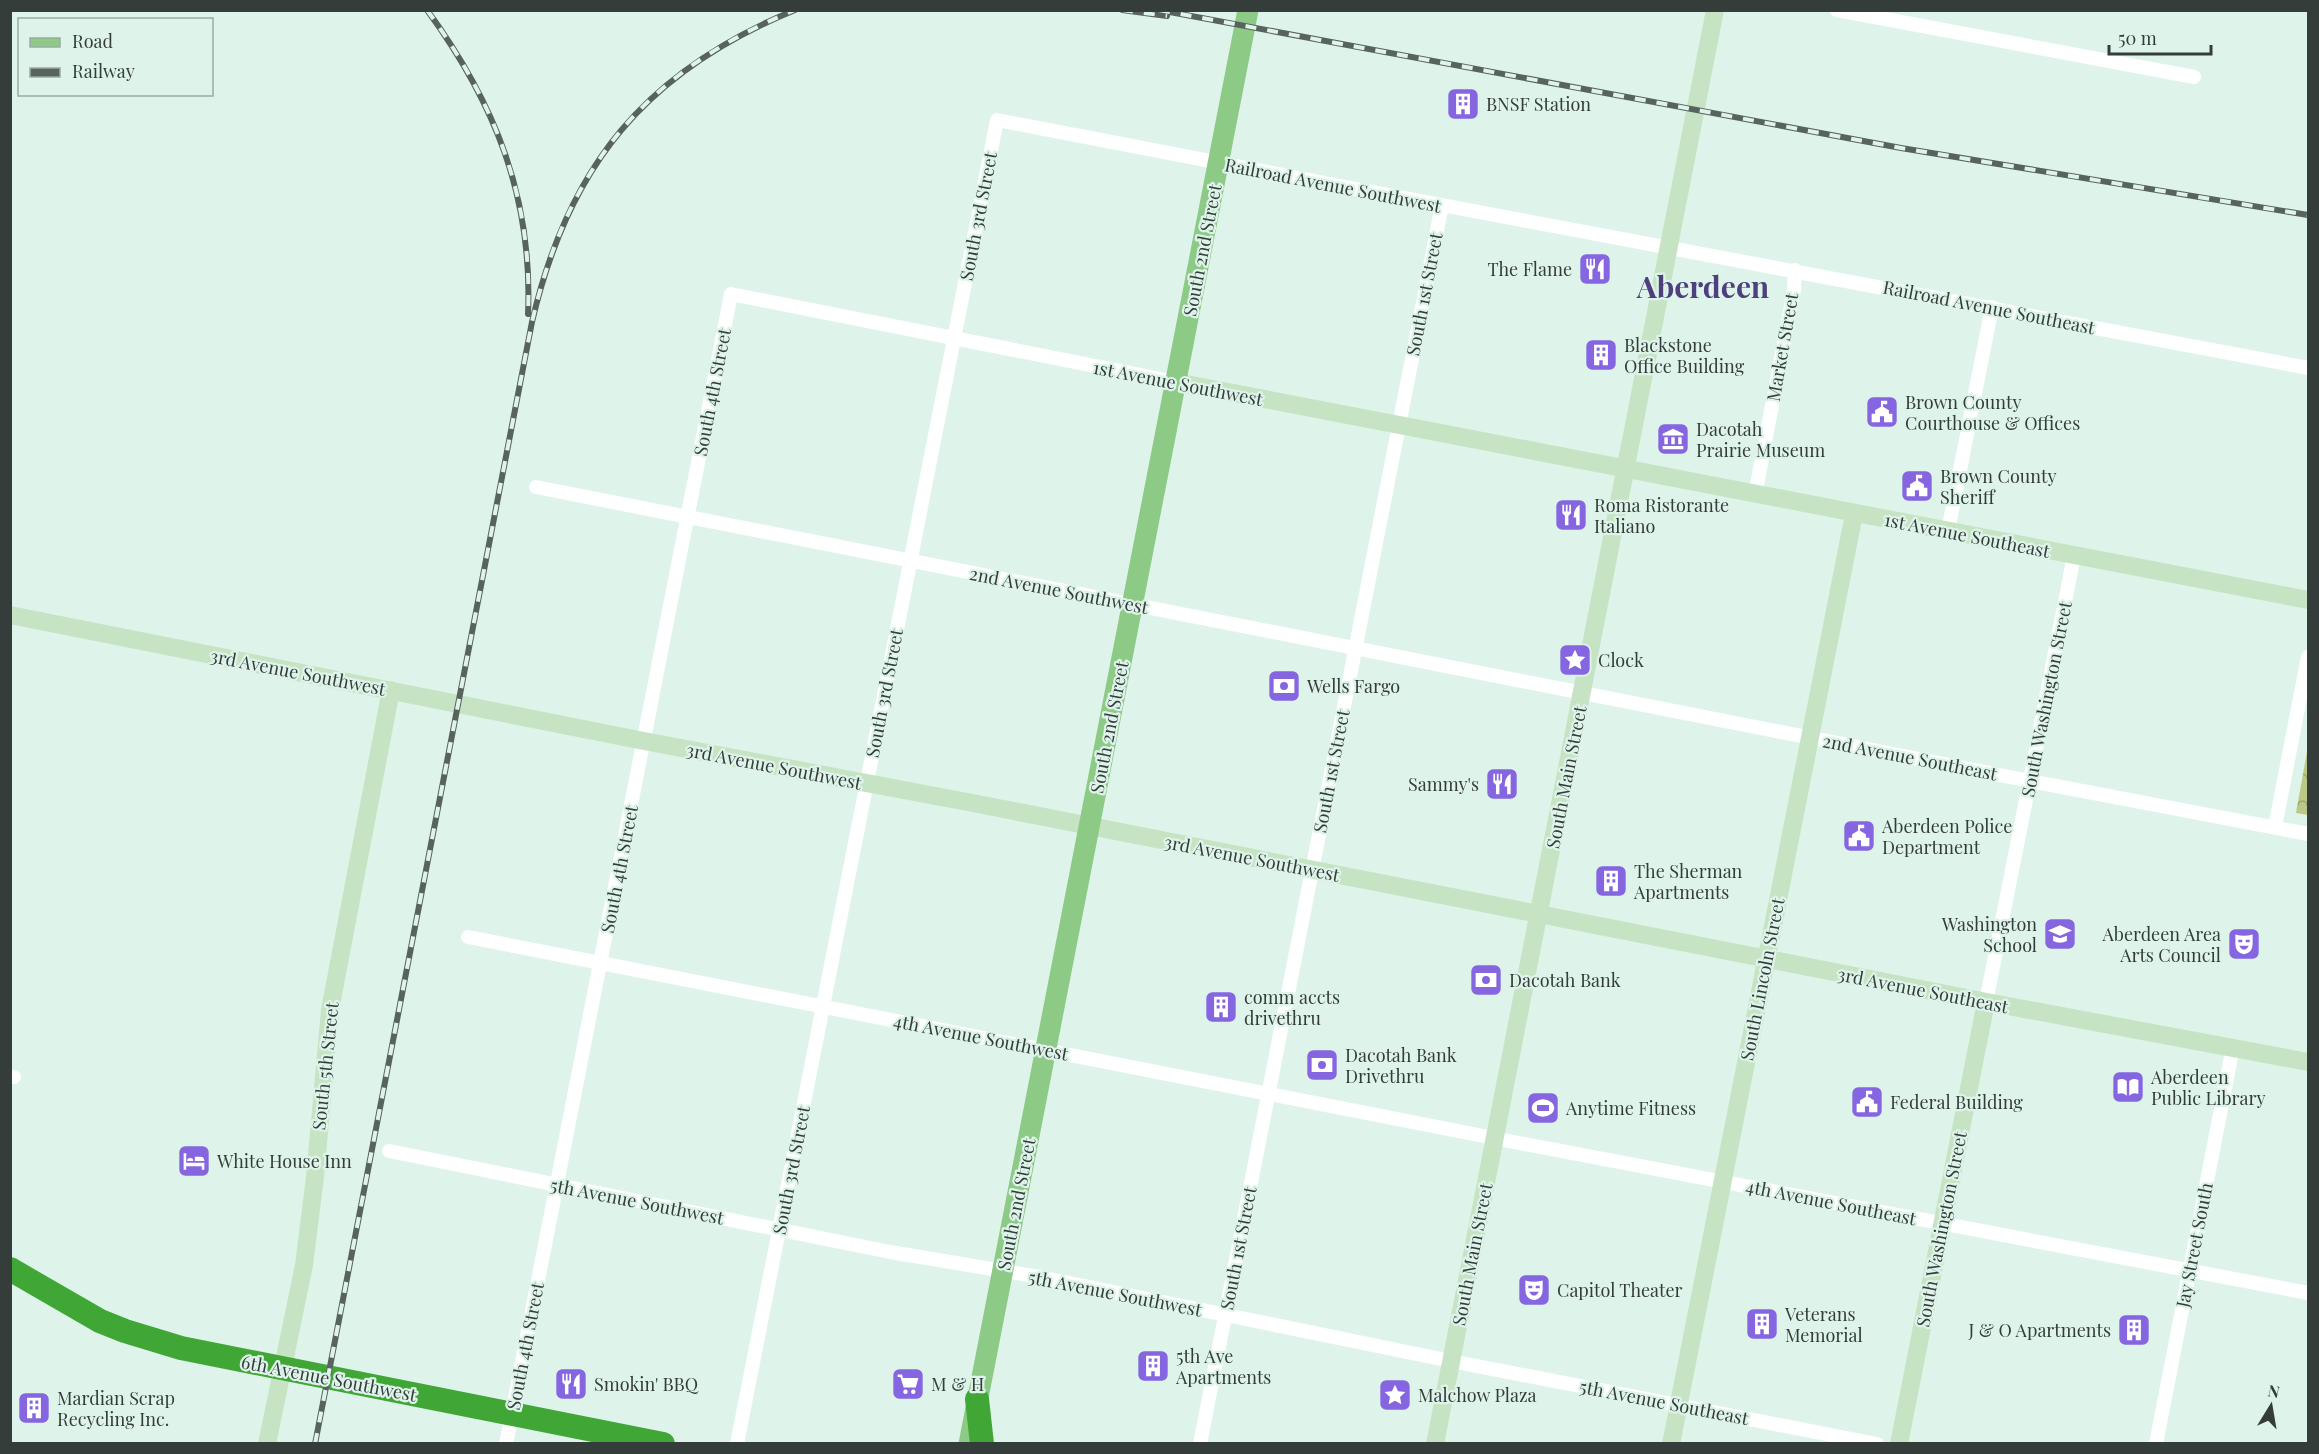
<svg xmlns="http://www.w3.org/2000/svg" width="2319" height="1454" font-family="'Playfair Display',serif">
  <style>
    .park { fill: url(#park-crowns) }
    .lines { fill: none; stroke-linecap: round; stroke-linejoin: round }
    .street { stroke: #fff; stroke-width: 14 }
    .secondary { stroke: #c6e4c3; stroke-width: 18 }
    .primary { stroke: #8cca86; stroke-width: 21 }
    .highway { stroke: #40a636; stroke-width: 24 }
    .rail-casing { stroke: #58635e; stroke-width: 6 }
    .rail { stroke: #def4ea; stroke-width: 4; stroke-dasharray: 11; stroke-linecap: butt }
    .labels { text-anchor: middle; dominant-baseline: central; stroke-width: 4.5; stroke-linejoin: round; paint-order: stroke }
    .poi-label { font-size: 18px; fill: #343d39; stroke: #def4ea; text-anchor: start }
    .street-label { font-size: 18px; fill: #343d39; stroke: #def4ea }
    .town-label { font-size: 30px; font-weight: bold; fill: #4e407d; stroke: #def4ea }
  </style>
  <defs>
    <pattern id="park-crowns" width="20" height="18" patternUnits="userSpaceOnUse" patternTransform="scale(1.5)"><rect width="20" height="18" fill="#bcc885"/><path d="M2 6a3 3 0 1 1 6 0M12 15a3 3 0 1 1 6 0" fill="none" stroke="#9aa46e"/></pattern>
  </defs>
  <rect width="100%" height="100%" fill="#def4ea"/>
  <path class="park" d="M2308,746V815L2296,813Z"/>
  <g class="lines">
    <path class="street" d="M1837,10L2194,77
      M536,487L2030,781L2308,834
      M1755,495L1794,290L1795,270
      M1948,531L1992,307
      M2275,827L2308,657
      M468,937L1519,1143L2308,1293
      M1986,1002L2074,556
      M10,1077H14
      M389,1151L890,1252L1040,1277L1451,1361L1877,1444
      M506,1444L731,294L1176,382
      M737,1444L997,120L1330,184L2308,368
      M1200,1444L1442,205
      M2156,1444L2233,1047"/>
    <path class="secondary" d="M1176,382L2308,600
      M10,615L644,741L978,804L1992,1003L2308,1062
      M267,1444L304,1265L315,1177L330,1010L391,690
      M1435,1444L1715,10
      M1671,1444L1854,514
      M1899,1444L1986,1002"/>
    <path class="primary" d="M969,1444L1248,10"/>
    <path class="highway" d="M10,1269L100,1321L125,1331L181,1348L663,1444
      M977,1399L982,1444"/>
    <defs>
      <path id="rail" d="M427,10C495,103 533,198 528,314
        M1122,10L1167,16
        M1159,10L1901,148L2308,215
        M315,1444L532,322C568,166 646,71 795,10"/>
    </defs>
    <use href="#rail" class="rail-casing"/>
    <use href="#rail" class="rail"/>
  </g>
  <defs>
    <symbol id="building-square" viewBox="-11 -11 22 22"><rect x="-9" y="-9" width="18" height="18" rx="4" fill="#8565e0" stroke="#def4ea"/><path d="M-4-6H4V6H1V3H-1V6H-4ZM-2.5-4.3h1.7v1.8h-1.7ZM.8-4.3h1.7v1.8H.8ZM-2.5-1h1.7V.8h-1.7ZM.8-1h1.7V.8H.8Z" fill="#fff"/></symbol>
    <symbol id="restaurant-square" viewBox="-11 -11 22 22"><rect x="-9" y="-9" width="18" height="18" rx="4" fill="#8565e0" stroke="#def4ea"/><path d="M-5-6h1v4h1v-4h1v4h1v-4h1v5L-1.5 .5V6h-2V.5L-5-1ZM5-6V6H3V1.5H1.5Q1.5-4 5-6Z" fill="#fff"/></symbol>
    <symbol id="civic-square" viewBox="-11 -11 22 22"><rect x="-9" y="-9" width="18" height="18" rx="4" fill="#8565e0" stroke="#def4ea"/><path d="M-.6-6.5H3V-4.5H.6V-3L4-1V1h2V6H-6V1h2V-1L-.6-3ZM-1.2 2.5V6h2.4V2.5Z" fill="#fff"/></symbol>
    <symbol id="museum-square" viewBox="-11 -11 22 22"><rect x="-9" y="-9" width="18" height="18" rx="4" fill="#8565e0" stroke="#def4ea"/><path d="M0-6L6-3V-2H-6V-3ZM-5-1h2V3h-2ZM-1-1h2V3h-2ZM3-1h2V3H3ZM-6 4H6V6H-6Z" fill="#fff"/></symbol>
    <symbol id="sight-square" viewBox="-11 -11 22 22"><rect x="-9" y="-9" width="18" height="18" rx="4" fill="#8565e0" stroke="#def4ea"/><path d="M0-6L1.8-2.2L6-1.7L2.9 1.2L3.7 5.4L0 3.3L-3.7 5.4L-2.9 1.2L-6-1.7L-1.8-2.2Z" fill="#fff"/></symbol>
    <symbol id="bank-square" viewBox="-11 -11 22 22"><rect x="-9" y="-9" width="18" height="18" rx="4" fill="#8565e0" stroke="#def4ea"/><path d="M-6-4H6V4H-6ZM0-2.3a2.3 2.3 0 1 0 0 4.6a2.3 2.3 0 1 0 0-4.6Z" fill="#fff"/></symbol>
    <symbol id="school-square" viewBox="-11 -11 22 22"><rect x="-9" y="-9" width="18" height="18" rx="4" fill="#8565e0" stroke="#def4ea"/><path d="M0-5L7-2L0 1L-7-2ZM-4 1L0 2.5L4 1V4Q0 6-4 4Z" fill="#fff"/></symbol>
    <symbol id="theatre-square" viewBox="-11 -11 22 22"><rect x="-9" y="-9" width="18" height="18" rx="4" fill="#8565e0" stroke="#def4ea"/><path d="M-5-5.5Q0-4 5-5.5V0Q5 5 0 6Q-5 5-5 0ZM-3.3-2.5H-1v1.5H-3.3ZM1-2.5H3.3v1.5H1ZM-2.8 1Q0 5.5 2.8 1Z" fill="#fff"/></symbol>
    <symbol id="library-square" viewBox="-11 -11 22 22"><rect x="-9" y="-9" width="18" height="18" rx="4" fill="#8565e0" stroke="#def4ea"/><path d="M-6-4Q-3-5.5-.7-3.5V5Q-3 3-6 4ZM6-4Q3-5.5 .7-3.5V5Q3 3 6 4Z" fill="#fff"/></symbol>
    <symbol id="stadium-square" viewBox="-11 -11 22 22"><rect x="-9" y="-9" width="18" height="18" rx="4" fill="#8565e0" stroke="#def4ea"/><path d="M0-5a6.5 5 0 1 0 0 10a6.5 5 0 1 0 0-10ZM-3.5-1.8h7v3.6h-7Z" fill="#fff"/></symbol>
    <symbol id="hotel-square" viewBox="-11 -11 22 22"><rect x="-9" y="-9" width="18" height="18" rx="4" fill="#8565e0" stroke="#def4ea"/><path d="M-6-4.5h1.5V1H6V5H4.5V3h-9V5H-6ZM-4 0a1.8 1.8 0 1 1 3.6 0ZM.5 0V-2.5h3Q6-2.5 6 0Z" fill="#fff"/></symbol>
    <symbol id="supermarket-square" viewBox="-11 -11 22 22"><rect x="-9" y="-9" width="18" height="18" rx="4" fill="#8565e0" stroke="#def4ea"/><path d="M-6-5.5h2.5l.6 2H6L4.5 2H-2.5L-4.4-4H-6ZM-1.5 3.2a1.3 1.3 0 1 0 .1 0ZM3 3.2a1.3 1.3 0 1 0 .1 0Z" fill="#fff"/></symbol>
  </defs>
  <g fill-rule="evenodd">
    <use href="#building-square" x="1444" y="85" width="38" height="38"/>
    <use href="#restaurant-square" x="1576" y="250" width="38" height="38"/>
    <use href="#building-square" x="1582" y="336" width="38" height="38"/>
    <use href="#civic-square" x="1863" y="393" width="38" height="38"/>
    <use href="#museum-square" x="1654" y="420" width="38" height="38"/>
    <use href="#civic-square" x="1898" y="467" width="38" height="38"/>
    <use href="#restaurant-square" x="1552" y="496" width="38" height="38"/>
    <use href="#sight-square" x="1556" y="641" width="38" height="38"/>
    <use href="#bank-square" x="1265" y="667" width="38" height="38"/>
    <use href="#restaurant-square" x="1483" y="765" width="38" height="38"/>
    <use href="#civic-square" x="1840" y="817" width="38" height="38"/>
    <use href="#building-square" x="1592" y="862" width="38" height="38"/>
    <use href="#school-square" x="2041" y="915" width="38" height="38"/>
    <use href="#theatre-square" x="2225" y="925" width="38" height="38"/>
    <use href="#bank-square" x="1467" y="961" width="38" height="38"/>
    <use href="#building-square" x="1202" y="988" width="38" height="38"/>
    <use href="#bank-square" x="1303" y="1046" width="38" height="38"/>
    <use href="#library-square" x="2109" y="1068" width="38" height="38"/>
    <use href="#civic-square" x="1848" y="1083" width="38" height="38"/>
    <use href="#stadium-square" x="1524" y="1089" width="38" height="38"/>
    <use href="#hotel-square" x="175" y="1142" width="38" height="38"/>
    <use href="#theatre-square" x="1515" y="1271" width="38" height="38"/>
    <use href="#building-square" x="1743" y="1305" width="38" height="38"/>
    <use href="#building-square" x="2115" y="1311" width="38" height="38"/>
    <use href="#building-square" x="1134" y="1347" width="38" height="38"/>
    <use href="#restaurant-square" x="552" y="1365" width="38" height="38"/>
    <use href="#supermarket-square" x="889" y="1365" width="38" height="38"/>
    <use href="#sight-square" x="1376" y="1376" width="38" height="38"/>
    <use href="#building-square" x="15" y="1389" width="38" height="38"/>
  </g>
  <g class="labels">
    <g class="poi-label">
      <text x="1486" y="104">BNSF Station</text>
      <text x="1572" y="269" text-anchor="end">The Flame</text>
      <text x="1624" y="345">Blackstone<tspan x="1624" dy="21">Office Building</tspan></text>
      <text x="1905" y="402">Brown County<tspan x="1905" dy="21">Courthouse &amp; Offices</tspan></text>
      <text x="1696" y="429">Dacotah<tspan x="1696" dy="21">Prairie Museum</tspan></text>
      <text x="1940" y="476">Brown County<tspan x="1940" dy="21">Sheriff</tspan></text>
      <text x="1594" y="505">Roma Ristorante<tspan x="1594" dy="21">Italiano</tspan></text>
      <text x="1598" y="660">Clock</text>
      <text x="1307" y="686">Wells Fargo</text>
      <text x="1479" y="784" text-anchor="end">Sammy's</text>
      <text x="1882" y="826">Aberdeen Police<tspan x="1882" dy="21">Department</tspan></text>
      <text x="1634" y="871">The Sherman<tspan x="1634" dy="21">Apartments</tspan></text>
      <text x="2037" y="924" text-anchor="end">Washington<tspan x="2037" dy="21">School</tspan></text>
      <text x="2221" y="934" text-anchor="end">Aberdeen Area<tspan x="2221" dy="21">Arts Council</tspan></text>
      <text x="1509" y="980">Dacotah Bank</text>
      <text x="1244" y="997">comm accts<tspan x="1244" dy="21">drivethru</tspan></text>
      <text x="1345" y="1055">Dacotah Bank<tspan x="1345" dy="21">Drivethru</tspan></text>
      <text x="2151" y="1077">Aberdeen<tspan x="2151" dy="21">Public Library</tspan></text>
      <text x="1890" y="1102">Federal Building</text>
      <text x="1566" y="1108">Anytime Fitness</text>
      <text x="217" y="1161">White House Inn</text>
      <text x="1557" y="1290">Capitol Theater</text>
      <text x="1785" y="1314">Veterans<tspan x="1785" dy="21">Memorial</tspan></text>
      <text x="2111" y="1330" text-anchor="end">J &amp; O Apartments</text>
      <text x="1176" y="1356">5th Ave<tspan x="1176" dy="21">Apartments</tspan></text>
      <text x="594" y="1384">Smokin' BBQ</text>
      <text x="931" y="1384">M &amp; H</text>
      <text x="1418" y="1395">Malchow Plaza</text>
      <text x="57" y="1398">Mardian Scrap<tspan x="57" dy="21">Recycling Inc.</tspan></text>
    </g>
    <g class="street-label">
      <text transform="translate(1333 185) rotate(11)">Railroad Avenue Southwest</text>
      <text transform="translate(978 216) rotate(-79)">South 3rd Street</text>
      <text transform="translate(1202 250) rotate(-79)">South 2nd Street</text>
      <text transform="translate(1424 294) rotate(-79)">South 1st Street</text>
      <text transform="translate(1989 307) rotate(11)">Railroad Avenue Southeast</text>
      <text transform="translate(1782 347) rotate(-80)">Market Street</text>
      <text transform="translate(1178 383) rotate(11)">1st Avenue Southwest</text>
      <text transform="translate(712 392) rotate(-79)">South 4th Street</text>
      <text transform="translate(1967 535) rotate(11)">1st Avenue Southeast</text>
      <text transform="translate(1059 590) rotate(11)">2nd Avenue Southwest</text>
      <text transform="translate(298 672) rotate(11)">3rd Avenue Southwest</text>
      <text transform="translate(884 693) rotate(-79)">South 3rd Street</text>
      <text transform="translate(2046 699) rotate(-79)">South Washington Street</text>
      <text transform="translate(1109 727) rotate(-79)">South 2nd Street</text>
      <text transform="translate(1910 757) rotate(11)">2nd Avenue Southeast</text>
      <text transform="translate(774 766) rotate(11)">3rd Avenue Southwest</text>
      <text transform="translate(1331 771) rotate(-79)">South 1st Street</text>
      <text transform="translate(1566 777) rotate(-79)">South Main Street</text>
      <text transform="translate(1252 858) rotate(11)">3rd Avenue Southwest</text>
      <text transform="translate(619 869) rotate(-79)">South 4th Street</text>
      <text transform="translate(1762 979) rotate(-79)">South Lincoln Street</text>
      <text transform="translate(1923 990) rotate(11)">3rd Avenue Southeast</text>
      <text transform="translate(981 1037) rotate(11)">4th Avenue Southwest</text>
      <text transform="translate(325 1066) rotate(-84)">South 5th Street</text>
      <text transform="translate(791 1170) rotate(-79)">South 3rd Street</text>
      <text transform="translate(637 1201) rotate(11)">5th Avenue Southwest</text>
      <text transform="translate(1831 1202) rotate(11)">4th Avenue Southeast</text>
      <text transform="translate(1016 1204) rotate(-79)">South 2nd Street</text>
      <text transform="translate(1941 1229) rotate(-79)">South Washington Street</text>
      <text transform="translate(2194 1245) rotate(-79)">Jay Street South</text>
      <text transform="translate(1238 1248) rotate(-79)">South 1st Street</text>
      <text transform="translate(1472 1254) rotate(-79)">South Main Street</text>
      <text transform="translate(1115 1293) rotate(11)">5th Avenue Southwest</text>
      <text transform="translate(525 1346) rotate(-79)">South 4th Street</text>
      <text transform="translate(329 1378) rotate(11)">6th Avenue Southwest</text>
      <text transform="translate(1664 1402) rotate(11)">5th Avenue Southeast</text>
    </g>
    <g class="town-label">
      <text x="1703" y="286">Aberdeen</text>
    </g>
  </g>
  <rect width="2319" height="1454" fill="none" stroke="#343d39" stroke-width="24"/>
  <rect x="18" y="18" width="195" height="78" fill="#def4ea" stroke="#9aaba3" stroke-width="1.5"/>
  <rect x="30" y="38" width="30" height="9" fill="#8cca86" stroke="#9aaba3" stroke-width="1.5"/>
  <text x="72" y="48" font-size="18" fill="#343d39">Road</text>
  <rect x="30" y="68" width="30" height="9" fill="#58635e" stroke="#9aaba3" stroke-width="1.5"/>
  <text x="72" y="78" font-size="18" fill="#343d39">Railway</text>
  <g transform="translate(2271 1406) rotate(11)" stroke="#def4ea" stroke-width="4.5" paint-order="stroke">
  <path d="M0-4.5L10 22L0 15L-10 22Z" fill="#343d39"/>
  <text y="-9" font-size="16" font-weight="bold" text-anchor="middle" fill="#343d39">N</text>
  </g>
  <path d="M2109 45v9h102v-9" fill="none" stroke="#343d39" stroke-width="3"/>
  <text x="2118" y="45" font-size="18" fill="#343d39" stroke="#def4ea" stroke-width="4.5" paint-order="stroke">50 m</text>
</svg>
